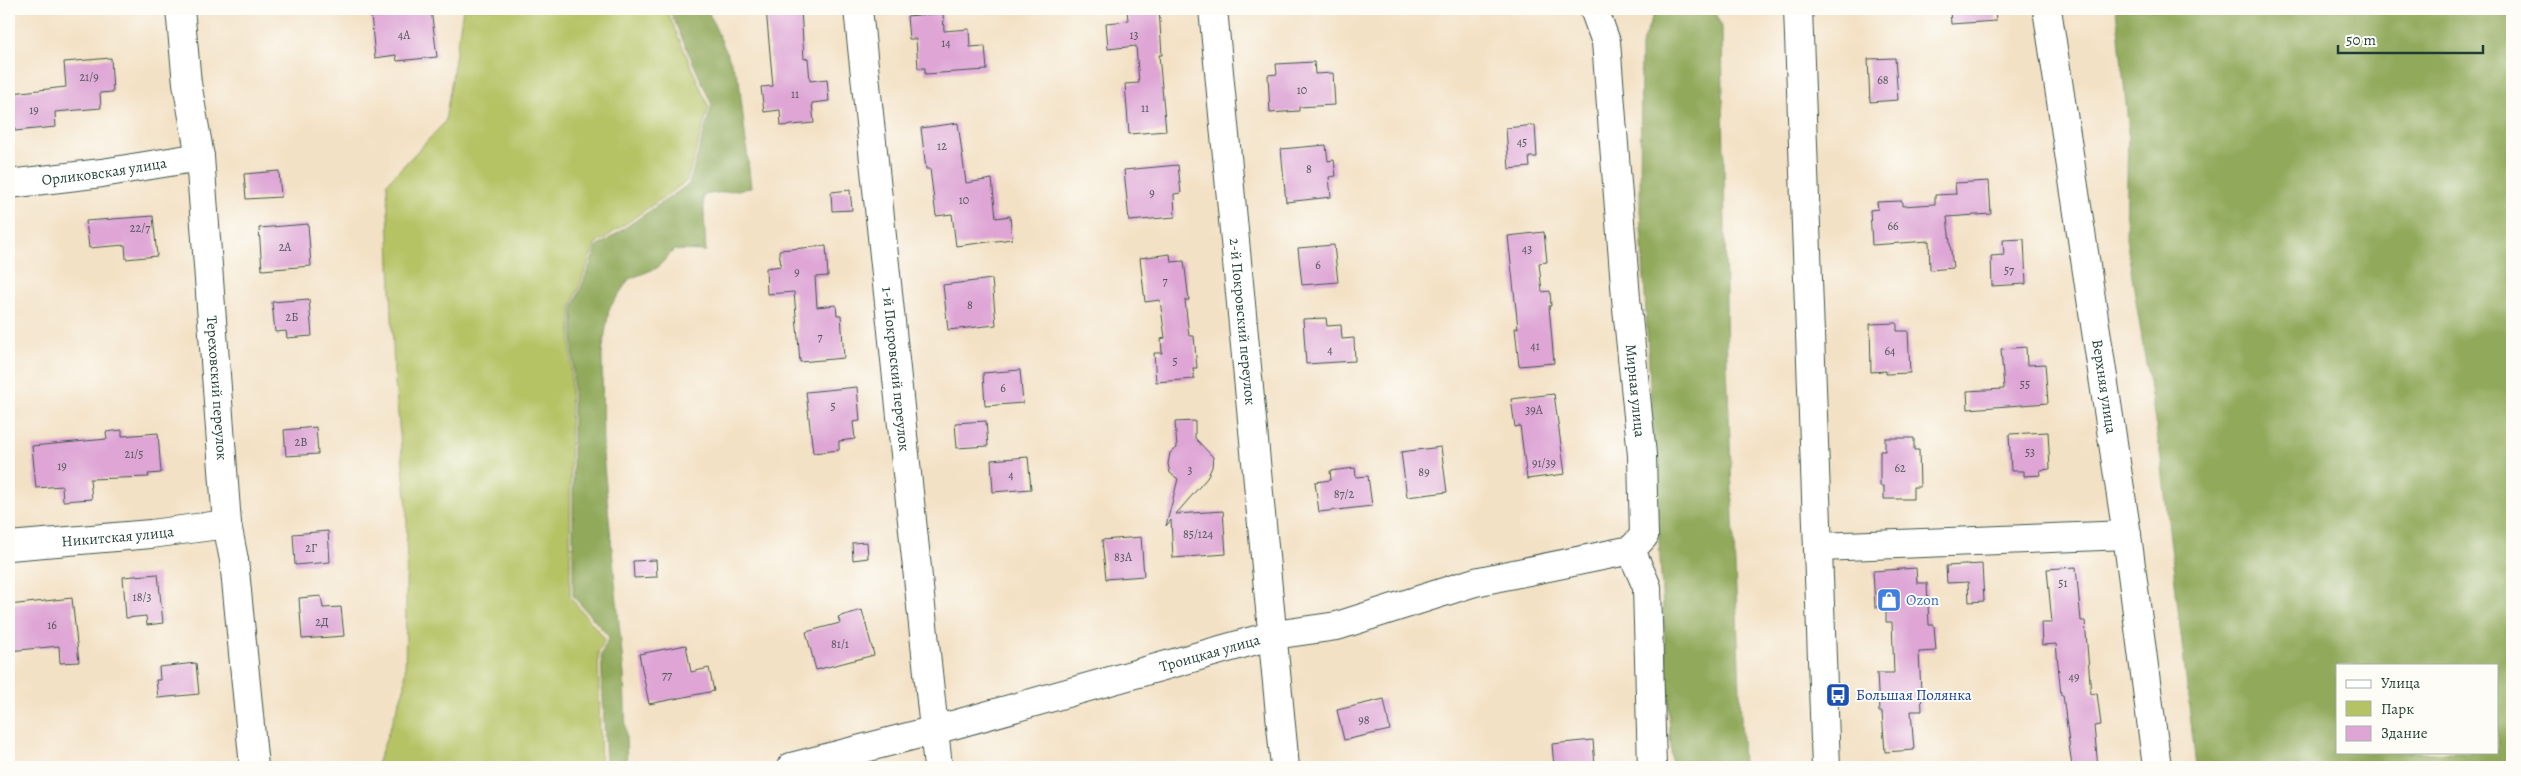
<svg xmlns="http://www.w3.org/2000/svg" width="2521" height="776" font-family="Alegreya,serif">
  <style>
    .green { fill: #b6c365; stroke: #6a804c }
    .forest { fill: #90a95a; stroke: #587347; fill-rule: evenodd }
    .building { fill: #dea5d5 }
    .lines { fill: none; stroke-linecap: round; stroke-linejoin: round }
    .minor-casing { stroke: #3f564a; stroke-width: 30 }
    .minor { stroke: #fff; stroke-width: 28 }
    .labels { text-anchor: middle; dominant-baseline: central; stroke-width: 4; stroke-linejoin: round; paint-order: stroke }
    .number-label { font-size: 12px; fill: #4f575c }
    .street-label { font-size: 15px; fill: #1f3d34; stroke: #fdfcf7 }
    .shop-label { font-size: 15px; fill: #366cbe; stroke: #fdfcf7; text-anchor: start }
    .transit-label { font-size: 15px; fill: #164399; stroke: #fdfcf7; text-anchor: start }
  </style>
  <rect width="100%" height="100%" fill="#fdfcf7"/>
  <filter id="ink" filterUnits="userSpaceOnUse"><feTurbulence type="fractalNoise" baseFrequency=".02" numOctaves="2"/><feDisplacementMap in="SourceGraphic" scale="10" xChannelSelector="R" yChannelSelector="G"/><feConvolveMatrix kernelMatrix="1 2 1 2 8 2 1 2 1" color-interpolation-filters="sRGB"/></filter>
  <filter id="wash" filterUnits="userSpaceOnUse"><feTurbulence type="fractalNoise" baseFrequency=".0096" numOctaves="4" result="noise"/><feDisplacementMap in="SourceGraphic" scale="20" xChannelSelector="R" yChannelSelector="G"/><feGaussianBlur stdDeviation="1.12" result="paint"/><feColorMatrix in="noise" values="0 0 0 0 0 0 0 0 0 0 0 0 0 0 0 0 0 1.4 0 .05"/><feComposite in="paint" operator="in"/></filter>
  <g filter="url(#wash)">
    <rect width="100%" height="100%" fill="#f3e1c5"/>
    <path class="green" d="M463,9H666L709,107L687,181L595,245L571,308L570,597L605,639L598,653L601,767H376L405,686L407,508L394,373L387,183L445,122Z"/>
    <path class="forest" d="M669,9H707L739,80L751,188L703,195L706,251L674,250L657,268L629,279L609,309L602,353L603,455L624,675L627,767H606L601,654L609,637L573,596V308L597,247L689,184L712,105Z
      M1656,9H1713L1722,27L1727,365L1743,767H1672L1640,209L1641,45Z
      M2116,9H2512V767H2196L2161,459L2126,238L2128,123ZM2337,665H2497V752H2337Z"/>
    <g id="blocks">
      <path class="building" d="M431,9L437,57L397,61L396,55L375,58L371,15Z
        M766,9H801L804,59L808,58L810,81L827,79L829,101L812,103L814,123L781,126L780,110L764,112L761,87L773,86Z
        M1127,9H1159L1162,55H1159L1166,131L1129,134L1125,84L1139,83L1136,46L1108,49L1106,23L1128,21Z
        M1950,9H1995L1996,21L1951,24Z
        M943,13L944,31L969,29L970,47L985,46L987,70L925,74V68H918L916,39H909L907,16Z
        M111,58L113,92L100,93L101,108L55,112L56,127L15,131L12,93L66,87L64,62Z
        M1895,58L1898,100L1870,102L1868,59Z
        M1314,62L1315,74L1333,73L1335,105L1299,107V111L1270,113L1268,75L1277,74L1276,64Z
        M958,123L966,183L992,179L996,218L1010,216L1012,239L956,246L952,214L936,216L930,169H926L921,128Z
        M1535,125L1537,157H1529L1530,167L1509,169L1506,128Z
        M1326,145L1328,161L1334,160L1336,176L1329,177L1331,197L1286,202L1281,149Z
        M1178,165L1181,193L1174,194L1175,217L1129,221L1124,170Z
        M279,171L281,197L246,199L244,174Z
        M1989,181L1991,214L1947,217L1953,268L1930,270L1929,241L1872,245L1870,210L1878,209L1877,202L1902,201V206L1935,204V195L1956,194L1955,183Z
        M850,190L852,210L832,211L831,192Z
        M153,216L157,256L126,259L125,245L89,248L86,221Z
        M308,224L311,266L262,270L259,228Z
        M1544,232L1547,262L1539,263L1542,292L1550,291L1551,306H1549L1554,363L1519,366L1515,328H1518L1508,236Z
        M2024,239L2026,284L1992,286L1991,256L2004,255L2003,240Z
        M1334,245L1338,282L1302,285L1298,248Z
        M826,246L828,276L815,277L817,307L836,305L837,315H841L844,358L800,362L794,292L767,294L766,268L781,266L779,250Z
        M1170,254L1171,262L1184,261L1189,300H1185L1189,336H1194L1197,368H1193L1194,379L1156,382L1154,353H1162L1161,339L1165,338L1160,300L1145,302L1140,258Z
        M992,279L996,325L948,330L943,285Z
        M309,299L312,336L287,338L286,331L275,332L272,302Z
        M1326,318L1327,326L1341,325L1342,339L1354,338L1355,361L1306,364L1303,319Z
        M1897,323V331H1908L1910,373L1886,374V371L1871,372L1870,324Z
        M2026,347L2027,365L2045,364L2048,403L1968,409L1967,391L2004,389L2001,349Z
        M1020,370L1023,403L985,406L983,373Z
        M857,387L860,421L853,422L855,439L839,441V450L813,453L806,392Z
        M1554,394L1565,474L1527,479L1520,426L1515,427L1511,399Z
        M986,421L988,446L957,448L955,423Z
        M1195,421V438L1213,457L1212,467L1207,478L1176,514L1223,511L1226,554L1173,558L1171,520L1166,526L1178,479L1170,473L1168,464L1170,453L1177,448L1175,422Z
        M316,427L318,454L286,456L284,430Z
        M122,430V436L158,433L161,473L148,474L149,477L90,479L92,499L63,501L62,486L36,488L32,446L107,439L106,432Z
        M2048,432L2050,469L2040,470L2041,475L2024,476V471H2011L2009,434Z
        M1885,438H1914V450H1919L1920,487H1913V499H1884V486H1880V451H1885Z
        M1441,447L1447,492L1407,497L1401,452Z
        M1028,457L1031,489L993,492L991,460Z
        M1355,468L1356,477L1368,476L1372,506L1319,512L1315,482L1331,480L1330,471Z
        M328,531L330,562L295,565L293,534Z
        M1141,537L1144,576L1106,579L1102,540Z
        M867,542L868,558L853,560L852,543Z
        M656,560L657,577L634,578L633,561Z
        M1982,564L1984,601L1969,602L1968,582L1947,583L1946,566Z
        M2076,567L2081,621H2085L2091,694L2097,693L2101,725L2094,726L2098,767H2072L2063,695H2061L2056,644L2042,645L2041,623H2052L2047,569Z
        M1916,568L1917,583H1927L1929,625H1934L1936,651L1919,652L1922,711H1911L1914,750L1885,752L1882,712H1879L1877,673H1894L1892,622H1886V606L1875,607L1873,571Z
        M158,574L163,623L147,625L146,616L126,618L123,577Z
        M321,596L323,608L341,607L344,636L302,639L299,598Z
        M72,598L79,662L60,663L59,646L9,651V605Z
        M862,610L874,655L816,670L806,632L840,623L838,617Z
        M686,645L691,672L709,668L714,691L649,704L639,654Z
        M196,663L199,694L158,698L156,680H160L159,667Z
        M1384,699L1390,730L1344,740L1337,710Z
        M1593,740L1595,767H1554L1552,744Z"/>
    </g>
  </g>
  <g filter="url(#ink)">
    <use href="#blocks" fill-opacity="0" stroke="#3f564a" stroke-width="1"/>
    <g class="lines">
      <defs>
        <g id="minor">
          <path id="s1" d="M180,9L187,83L200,157L227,524L234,560L254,767"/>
          <path id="s2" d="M858,9L938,767"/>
          <path id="s3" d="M1213,9L1285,767"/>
          <path id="s4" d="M1594,9L1606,42L1626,298L1642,455L1644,536L1631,550L1647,587L1652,767"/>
          <path d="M1798,9L1826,767"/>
          <path id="s5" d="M2047,9L2127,535L2157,767"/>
          <path id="s6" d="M9,184L102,173L200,157"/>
          <path id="s7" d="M9,546L151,534L227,524"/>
          <path d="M1819,547L2127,535"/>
          <path id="s8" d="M791,767L935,730L1274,635L1337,626L1475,582L1631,550"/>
        </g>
      </defs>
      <use href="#minor" class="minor-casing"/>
      <use href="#minor" class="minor"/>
    </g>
  </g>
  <defs>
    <symbol id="shop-square" viewBox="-11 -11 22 22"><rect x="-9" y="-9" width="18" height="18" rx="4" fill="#3f7fe0" stroke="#fdfcf7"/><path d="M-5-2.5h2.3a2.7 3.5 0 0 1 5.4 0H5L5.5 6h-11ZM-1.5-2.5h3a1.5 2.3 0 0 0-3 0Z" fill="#fff"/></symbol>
    <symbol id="bus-square" viewBox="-11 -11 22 22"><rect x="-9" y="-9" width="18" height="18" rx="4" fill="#1a4fb4" stroke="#fdfcf7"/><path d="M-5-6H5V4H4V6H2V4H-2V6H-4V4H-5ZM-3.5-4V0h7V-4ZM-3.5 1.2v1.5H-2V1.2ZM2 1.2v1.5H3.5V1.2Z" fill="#fff"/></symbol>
  </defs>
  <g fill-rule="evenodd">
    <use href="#shop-square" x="1875" y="586" width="28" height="28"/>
    <use href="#bus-square" x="1824" y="681" width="28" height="28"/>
  </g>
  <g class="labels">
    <g class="number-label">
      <text x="404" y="35">4А</text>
      <text x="1134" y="35">13</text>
      <text x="946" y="43">14</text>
      <text x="89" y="77">21/9</text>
      <text x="1883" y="80">68</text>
      <text x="1302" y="90">10</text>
      <text x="795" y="94">11</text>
      <text x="1145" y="108">11</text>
      <text x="34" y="110">19</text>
      <text x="1522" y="142">45</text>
      <text x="942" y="146">12</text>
      <text x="1309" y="169">8</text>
      <text x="1152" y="193">9</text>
      <text x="964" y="200">10</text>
      <text x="1893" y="226">66</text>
      <text x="140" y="228">22/7</text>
      <text x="285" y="247">2А</text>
      <text x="1527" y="249">43</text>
      <text x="1318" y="265">6</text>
      <text x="2009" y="270">57</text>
      <text x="797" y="272">9</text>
      <text x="1165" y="281">7</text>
      <text x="970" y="305">8</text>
      <text x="292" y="317">2Б</text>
      <text x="820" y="337">7</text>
      <text x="1535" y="346">41</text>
      <text x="1330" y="350">4</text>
      <text x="1890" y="351">64</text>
      <text x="1175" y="361">5</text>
      <text x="2025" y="384">55</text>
      <text x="1003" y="388">6</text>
      <text x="833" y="406">5</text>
      <text x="1534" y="410">39А</text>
      <text x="301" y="442">2В</text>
      <text x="2030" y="452">53</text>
      <text x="134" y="454">21/5</text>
      <text x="1544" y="463">91/39</text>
      <text x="62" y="466">19</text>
      <text x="1900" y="468">62</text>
      <text x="1190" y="470">3</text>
      <text x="1424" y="472">89</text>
      <text x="1011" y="475">4</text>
      <text x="1344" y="494">87/2</text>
      <text x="1198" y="534">85/124</text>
      <text x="311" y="548">2Г</text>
      <text x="1123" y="557">83А</text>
      <text x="2063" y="583">51</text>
      <text x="142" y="597">18/3</text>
      <text x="322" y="622">2Д</text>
      <text x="52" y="625">16</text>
      <text x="840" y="644">81/1</text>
      <text x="667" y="675">77</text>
      <text x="2074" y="677">49</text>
      <text x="1364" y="720">98</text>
    </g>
    <g class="street-label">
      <text stroke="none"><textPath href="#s6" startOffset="96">Орликовская улица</textPath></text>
      <text stroke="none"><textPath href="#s3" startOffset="314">2-й Покровский переулок</textPath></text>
      <text stroke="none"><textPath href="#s2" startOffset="362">1-й Покровский переулок</textPath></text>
      <text stroke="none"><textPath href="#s1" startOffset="381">Тереховский переулок</textPath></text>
      <text stroke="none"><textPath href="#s5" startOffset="382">Верхняя улица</textPath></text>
      <text stroke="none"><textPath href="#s4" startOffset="385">Мирная улица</textPath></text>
      <text stroke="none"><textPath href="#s7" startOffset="109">Никитская улица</textPath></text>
      <text stroke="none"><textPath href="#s8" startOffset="434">Троицкая улица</textPath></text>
    </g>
    <g class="shop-label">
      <text x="1906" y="600">Ozon</text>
    </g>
    <g class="transit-label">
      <text x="1856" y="695">Большая Полянка</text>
    </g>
  </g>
  <rect width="2521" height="776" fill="none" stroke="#fdfcf7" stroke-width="30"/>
  <rect x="2336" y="664" width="162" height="90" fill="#fdfcf7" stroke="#a4b0a9"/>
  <rect x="2346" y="680" width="25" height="8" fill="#ffffff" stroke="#a4b0a9"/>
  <text x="2381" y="688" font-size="15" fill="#1f3d34">Улица</text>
  <rect x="2346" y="701" width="25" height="15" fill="#b6c365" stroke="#a4b0a9"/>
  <text x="2381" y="714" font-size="15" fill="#1f3d34">Парк</text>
  <rect x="2346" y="726" width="25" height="15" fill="#dea5d5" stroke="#a4b0a9"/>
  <text x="2381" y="738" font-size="15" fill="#1f3d34">Здание</text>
  <path d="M2338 45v8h145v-8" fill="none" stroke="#1f3d34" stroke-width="2.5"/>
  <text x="2346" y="45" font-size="15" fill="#1f3d34" stroke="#fdfcf7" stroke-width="4" paint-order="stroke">50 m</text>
</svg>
